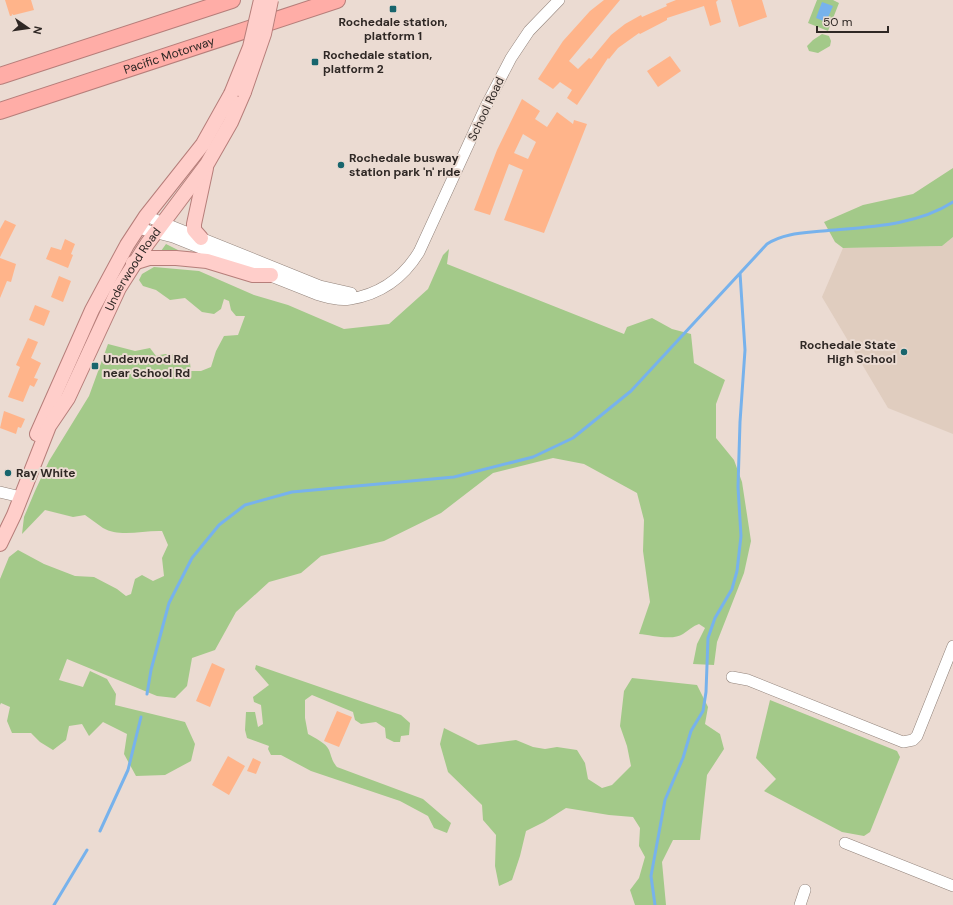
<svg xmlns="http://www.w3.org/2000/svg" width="953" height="905" font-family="'DM Sans',sans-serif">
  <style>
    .education { fill: #e0cdbf }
    .green { fill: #a3c989 }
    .water { fill: #77b2ec }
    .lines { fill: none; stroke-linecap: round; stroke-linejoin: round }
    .stream { stroke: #77b2ec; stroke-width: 3 }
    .building { fill: #ffb48a; fill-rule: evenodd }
    .minor-casing { stroke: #92837b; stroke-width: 12 }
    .major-casing { stroke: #b67e7a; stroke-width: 16 }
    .highway-casing { stroke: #b67e7a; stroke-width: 18 }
    .minor { stroke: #fff; stroke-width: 11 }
    .major { stroke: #ffceca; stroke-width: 14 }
    .highway { stroke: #ffada7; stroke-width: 16 }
    .major-bridge-casing { stroke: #b67e7a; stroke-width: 16; stroke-linecap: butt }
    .major-bridge { stroke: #ffceca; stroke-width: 14 }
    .poi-dot { fill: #18656d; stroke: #ebdbd2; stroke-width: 1.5 }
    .labels { text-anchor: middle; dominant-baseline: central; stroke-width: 4; stroke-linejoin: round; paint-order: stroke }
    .poi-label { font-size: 12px; font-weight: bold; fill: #2f2825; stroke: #ebdbd2; text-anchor: start }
    .street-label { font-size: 12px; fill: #2f2825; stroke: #ebdbd2 }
  </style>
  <rect width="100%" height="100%" fill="#ebdbd2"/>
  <path class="education" d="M953,237V434L888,408L822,297L843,248L942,246Z"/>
  <path class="green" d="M817,0H833L839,3L828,31L808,23Z
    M822,34L829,36L831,41L830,46L818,53L809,51L807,46L813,40Z
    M953,168V237L942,246L843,248L835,242L824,222L863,205L913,194Z
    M166,244L178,250V251H161Z
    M449,249L447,264L624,334L627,327L652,318L672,329L691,334L694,363L725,380L716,404V438L734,460L742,482L751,541L744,573L717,642L714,665L693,664L697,644L705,628L699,624C693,626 689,630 683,634C673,641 651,635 639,634L650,602L643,551L644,520L637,493L584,464L553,458L493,473L441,513L384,541L321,556L301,573L269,582L236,612L215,650L192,658L187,686L175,698L157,696L67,659L59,680L83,687L90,671L107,679L116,694L115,705L185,722L195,744L191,761L165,775L136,776L124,754L127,734L103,722L89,736L82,724L69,726L66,740L53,750L40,742L31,733H12L7,721L10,707L1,703L0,705V579L9,557L18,550L44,564L75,576L94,577L117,589L126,596L131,594L135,579L142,575L153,581L164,576L162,558L168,545L162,531C144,530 120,538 103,528C97,524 91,519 85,515L73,517L45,510L22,534L24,517L35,491L49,461L89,396L108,344L135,351L150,348L156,356C170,352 179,354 190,363L191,371H201L211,367L216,351L224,336L238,335L245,316H236L231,310L229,301L224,299L221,309L214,314L202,312L185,298L170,300L156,290L143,286L139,280L142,274L154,267L199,271L254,295L288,305L344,329L389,324L428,289L443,255Z
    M256,665L401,715L410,723L409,735L401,736L400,742H394L386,738L385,728L376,722L361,724L355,720L353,712L312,695L305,700V718L308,734C315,738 326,743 329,750C332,758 332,761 337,767L423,799L451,823L447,833L434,828L428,816L400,801L311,771L281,755H271L268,749L269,746L247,738L245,730L246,712H255L258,727L263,724L261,705L254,702L253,697L269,685L255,669Z
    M632,678L697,685L708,707L705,724L720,734L724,749L707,775L700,840H673L662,862L666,905H635L630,890L639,878L645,857L639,846L640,828L633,817L609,815L566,808L544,822L526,831L520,856L512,880L499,886L495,866L496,835L483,820L482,805L448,772L440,744L444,728L478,745L516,740L533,747L545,749L557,747L577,750L585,763L588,779L602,788L612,785L631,766L627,746L620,726L624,691Z
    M770,700L897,751L900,757L870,832L864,836L842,832L764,791L776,779L756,758Z"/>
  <path class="water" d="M822,2L833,6L826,22L816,18Z"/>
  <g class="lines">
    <path class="stream" d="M147,694L151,670L169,603L192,558L219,525L245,505L292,492L454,477L533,457L573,438L631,391L767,244C784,233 804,233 823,231C866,227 916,226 953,202
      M100,831L128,770L141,717
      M54,905L87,850
      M655,905L651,876L665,800L683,758L691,731L703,711L706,692L708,638L715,618L732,589L737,571L741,536L738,487L740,422L745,350L740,273"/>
  </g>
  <path class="building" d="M5,0H31L34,10L10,16Z
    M604,0H620L569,61L578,69L589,58L591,59L611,35L625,24L641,15L642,17L667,6L666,4L676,0H718L716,2L721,22L710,26L704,6L667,18V20L640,34L639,33L618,48L609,59L608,58L577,105L567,98L572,90L560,82L553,89L538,79L563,41L590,11Z
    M731,0H762L767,17L739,27Z
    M670,56L681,71L658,87L647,71Z
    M522,99L540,111L535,119L547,127L557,112L573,124L574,120L587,124L544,233L504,220L523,170L509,164L490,215L474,210L497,150ZM523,134L536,142L528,159L514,153Z
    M5,220L16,225L0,257V229Z
    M65,239L75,244L71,254L73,255L68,268L46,259L51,247L61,250Z
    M0,258L16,264L11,282L7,281L0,298Z
    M59,276L71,281L63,302L51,297Z
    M35,305L50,311L44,326L29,320Z
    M28,338L38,342L31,358L41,363L34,378L38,379L34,387L30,385L23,402L8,397L20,367L16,365Z
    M4,411L25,419L21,428L18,427L16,434L0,428Z
    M212,663L225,669L210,707L196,701Z
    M337,711L352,717L339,747L324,741Z
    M228,756L245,766L229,795L212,785Z
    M253,758L261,762L256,774L247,771Z"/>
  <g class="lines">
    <defs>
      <path id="minor" d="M146,216L320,286L351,293
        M138,228L173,237L316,294C326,297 339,301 350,299C381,294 403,278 419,252L486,106L511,58L529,31L559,0
        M0,492L21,497
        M732,677L748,680L903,742L913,740L917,736L953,646
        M845,843L953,886
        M800,905L805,890"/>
      <g id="major">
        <path d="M201,238L194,230V224L206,168"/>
        <path d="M133,263L149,258H176L207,261L253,275H271"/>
        <path d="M37,434L92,310L127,245L146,216L203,144L231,94"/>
        <path id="s1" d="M0,544L14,515L49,426L68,398L119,288L147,244L207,164L231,122L244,92"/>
      </g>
      <g id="highway">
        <path d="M0,76L232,0"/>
        <path id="s2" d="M0,111L337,0"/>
      </g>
    </defs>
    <use href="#minor" class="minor-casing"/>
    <use href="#major" class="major-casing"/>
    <use href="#highway" class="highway-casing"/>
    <use href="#minor" class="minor"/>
    <use href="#major" class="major"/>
    <use href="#highway" class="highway"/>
    <defs>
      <path id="major-bridge" d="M244,92L264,34L271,0
        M231,94L250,47L261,0"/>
    </defs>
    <use href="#major-bridge" class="major-bridge-casing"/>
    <use href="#major-bridge" class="major-bridge"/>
  </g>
  <g class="poi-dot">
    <rect x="389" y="5" width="8" height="8" rx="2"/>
    <rect x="311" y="58" width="8" height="8" rx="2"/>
    <circle cx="341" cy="165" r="4"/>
    <circle cx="904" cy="352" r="4"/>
    <rect x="91" y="362" width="8" height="8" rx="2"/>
    <circle cx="8" cy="473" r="4"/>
  </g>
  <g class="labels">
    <g class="poi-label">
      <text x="393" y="22" text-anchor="middle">Rochedale station,<tspan x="393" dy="14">platform 1</tspan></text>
      <text x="323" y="55">Rochedale station,<tspan x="323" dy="14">platform 2</tspan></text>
      <text x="349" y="158">Rochedale busway<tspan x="349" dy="14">station park 'n' ride</tspan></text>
      <text x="896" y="345" text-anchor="end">Rochedale State<tspan x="896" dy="14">High School</tspan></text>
      <text x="103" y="359">Underwood Rd<tspan x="103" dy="14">near School Rd</tspan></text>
      <text x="16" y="473">Ray White</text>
    </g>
    <g class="street-label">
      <text stroke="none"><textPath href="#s2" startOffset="178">Pacific Motorway</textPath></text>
      <text transform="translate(486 109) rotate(-65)">School Road</text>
      <text stroke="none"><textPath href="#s1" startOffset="306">Underwood Road</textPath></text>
    </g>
  </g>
  <g transform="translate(28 28) rotate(103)" stroke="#ebdbd2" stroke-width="3" paint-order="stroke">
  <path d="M0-3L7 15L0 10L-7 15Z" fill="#2f2825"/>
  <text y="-6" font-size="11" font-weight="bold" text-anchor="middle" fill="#2f2825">N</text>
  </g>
  <path d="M817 26v6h71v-6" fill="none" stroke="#2f2825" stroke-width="2"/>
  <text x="823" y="26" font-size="12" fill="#2f2825" stroke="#ebdbd2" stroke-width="3" paint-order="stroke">50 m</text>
</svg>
